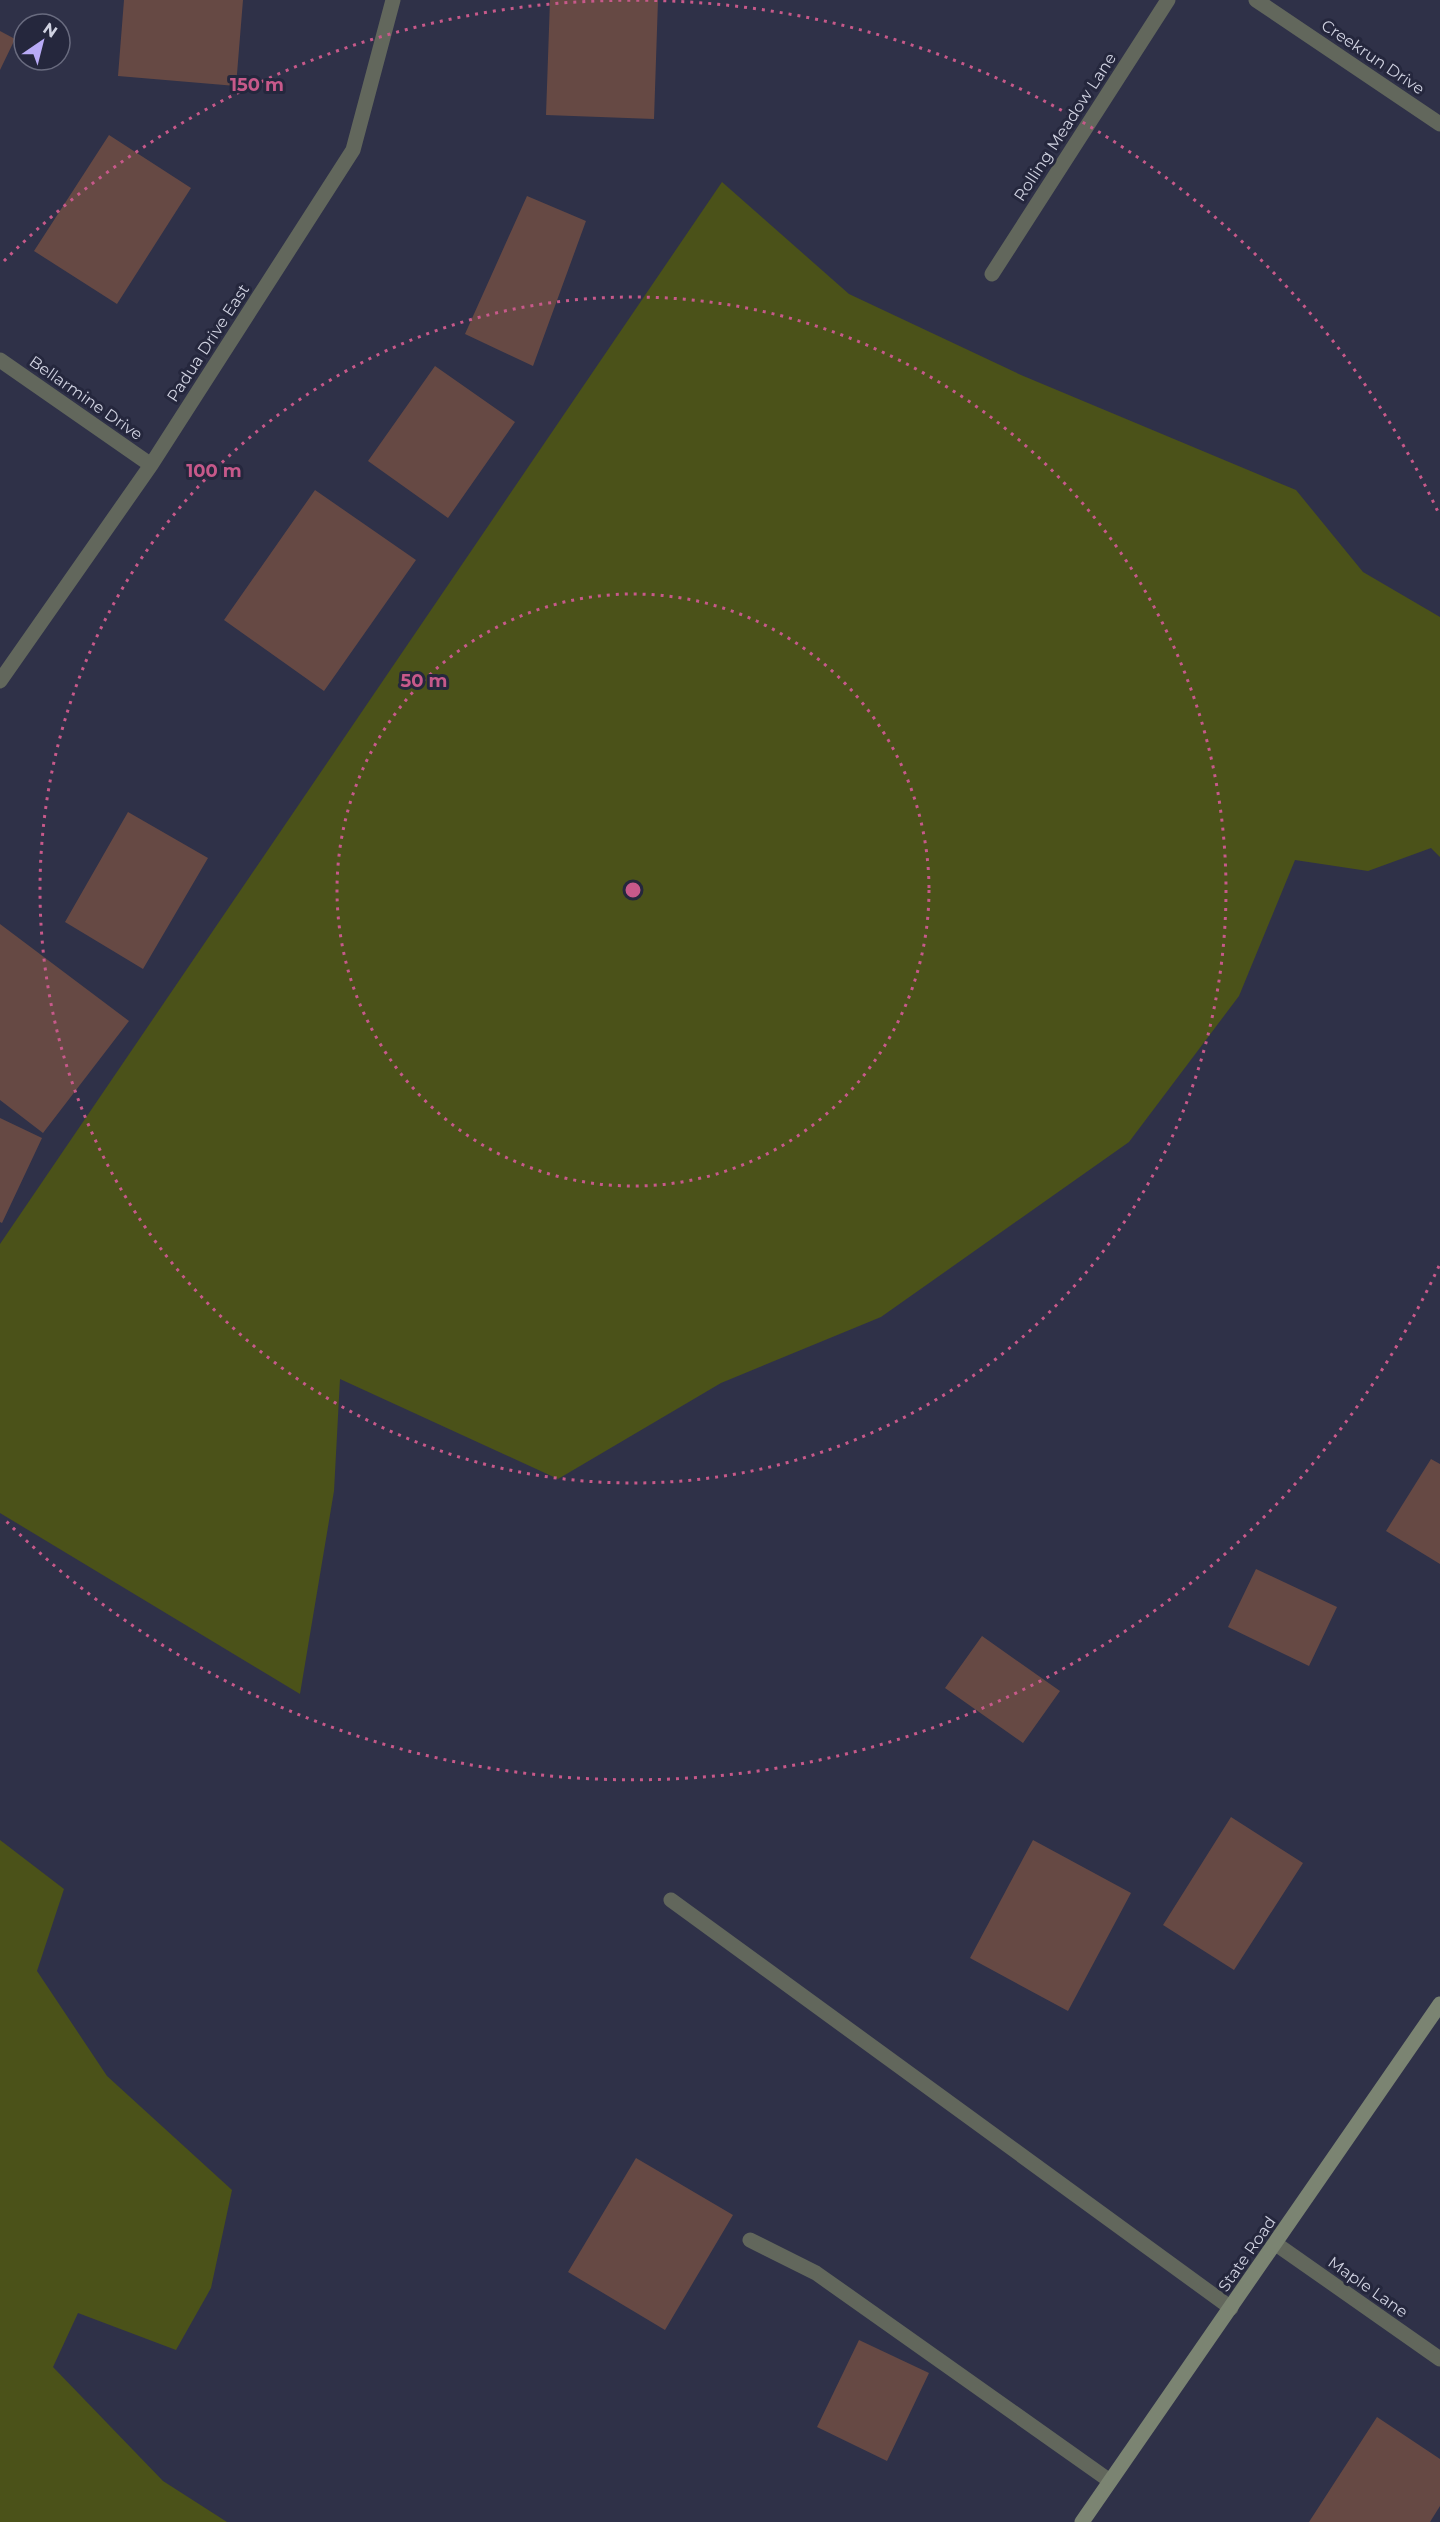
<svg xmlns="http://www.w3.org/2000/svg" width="1440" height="2522" font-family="Montserrat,sans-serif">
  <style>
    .green { fill: #4b5219 }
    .building { fill: #664944 }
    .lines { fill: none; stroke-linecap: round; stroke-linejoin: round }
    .lane { stroke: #62675c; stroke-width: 15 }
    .street { stroke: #62675c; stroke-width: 15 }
    .secondary { stroke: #7b8472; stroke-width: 15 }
    .ring { fill: none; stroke: #c7598a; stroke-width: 3; stroke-dasharray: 3 6 }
    .labels { text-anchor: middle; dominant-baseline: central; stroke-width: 6; stroke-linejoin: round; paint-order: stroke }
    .street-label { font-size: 16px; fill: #d0d2e1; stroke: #25273d }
    .centre { fill: #c7598a; stroke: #25273d; stroke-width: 3 }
    .ring-label { font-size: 18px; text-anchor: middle; font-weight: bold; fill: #c7598a; stroke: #25273d; stroke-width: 6; stroke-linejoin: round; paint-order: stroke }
  </style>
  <rect width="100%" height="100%" fill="#2f3148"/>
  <path class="green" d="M722,182L849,294L1021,375L1296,490L1363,572L1440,617V857L1431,848L1368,871L1295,860L1239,996L1129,1142L881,1317L721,1383L558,1479L340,1379L334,1491L300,1694L0,1513V1244Z
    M0,1840L64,1889L37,1971L107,2076L232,2190L211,2288L176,2350L78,2313L53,2367L163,2481L227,2522H0Z"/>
  <path class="building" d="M124,0H243L236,86L118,76Z
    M550,0H658L654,119L546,115Z
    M0,31L15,39L0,70Z
    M109,135L191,188L117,304L34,251Z
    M527,196L586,221L533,366L465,334Z
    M435,366L515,422L448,518L368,461Z
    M315,490L416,560L324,691L224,620Z
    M128,812L208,858L143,969L65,922Z
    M0,924L129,1021L43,1133L0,1100Z
    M0,1118L42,1138L2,1223L0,1222Z
    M1431,1459L1440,1464V1564L1386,1531Z
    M1256,1569L1337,1607L1309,1666L1228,1627Z
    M982,1636L1060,1691L1023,1743L945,1688Z
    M1231,1817L1303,1863L1234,1970L1163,1925Z
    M1033,1840L1131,1893L1068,2011L970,1958Z
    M636,2158L733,2215L665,2330L568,2272Z
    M859,2340L929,2373L887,2461L817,2427Z
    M1377,2417L1440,2459V2506L1430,2522H1309Z"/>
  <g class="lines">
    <path class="lane" d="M671,1900L1231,2308
      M750,2240L816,2273L1110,2481"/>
    <path class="street" d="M1256,0L1440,124
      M992,274L1168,0
      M0,360L151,465
      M0,681L151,465L353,150L393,0
      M1276,2244L1440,2359"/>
    <path class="secondary" d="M1082,2522L1440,2004"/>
  </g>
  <g class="ring">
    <circle cx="633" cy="890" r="296"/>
    <circle cx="633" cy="890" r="593"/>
    <path d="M1439 1266A889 889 0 0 1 4 1519M4 261A889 889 0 0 1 1439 514"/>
  </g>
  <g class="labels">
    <g class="street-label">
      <text transform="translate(1373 57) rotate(34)">Creekrun Drive</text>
      <text transform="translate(1065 127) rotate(-57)">Rolling Meadow Lane</text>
      <text transform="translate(208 343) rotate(-57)">Padua Drive East</text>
      <text transform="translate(86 398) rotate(35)">Bellarmine Drive</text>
      <text transform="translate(1247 2254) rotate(-55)">State Road</text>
      <text transform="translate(1368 2287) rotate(35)">Maple Lane</text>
    </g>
  </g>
  <circle cx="633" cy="890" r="9" class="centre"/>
  <g class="ring-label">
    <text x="257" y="91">150 m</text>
    <text x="214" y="477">100 m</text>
    <text x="424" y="687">50 m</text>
  </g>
  <g transform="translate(42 42) rotate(35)"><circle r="28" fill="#25273d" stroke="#696b7f" stroke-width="1.5"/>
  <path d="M0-4.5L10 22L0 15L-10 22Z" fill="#b9abf7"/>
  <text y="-9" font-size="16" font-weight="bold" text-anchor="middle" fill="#d0d2e1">N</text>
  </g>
</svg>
